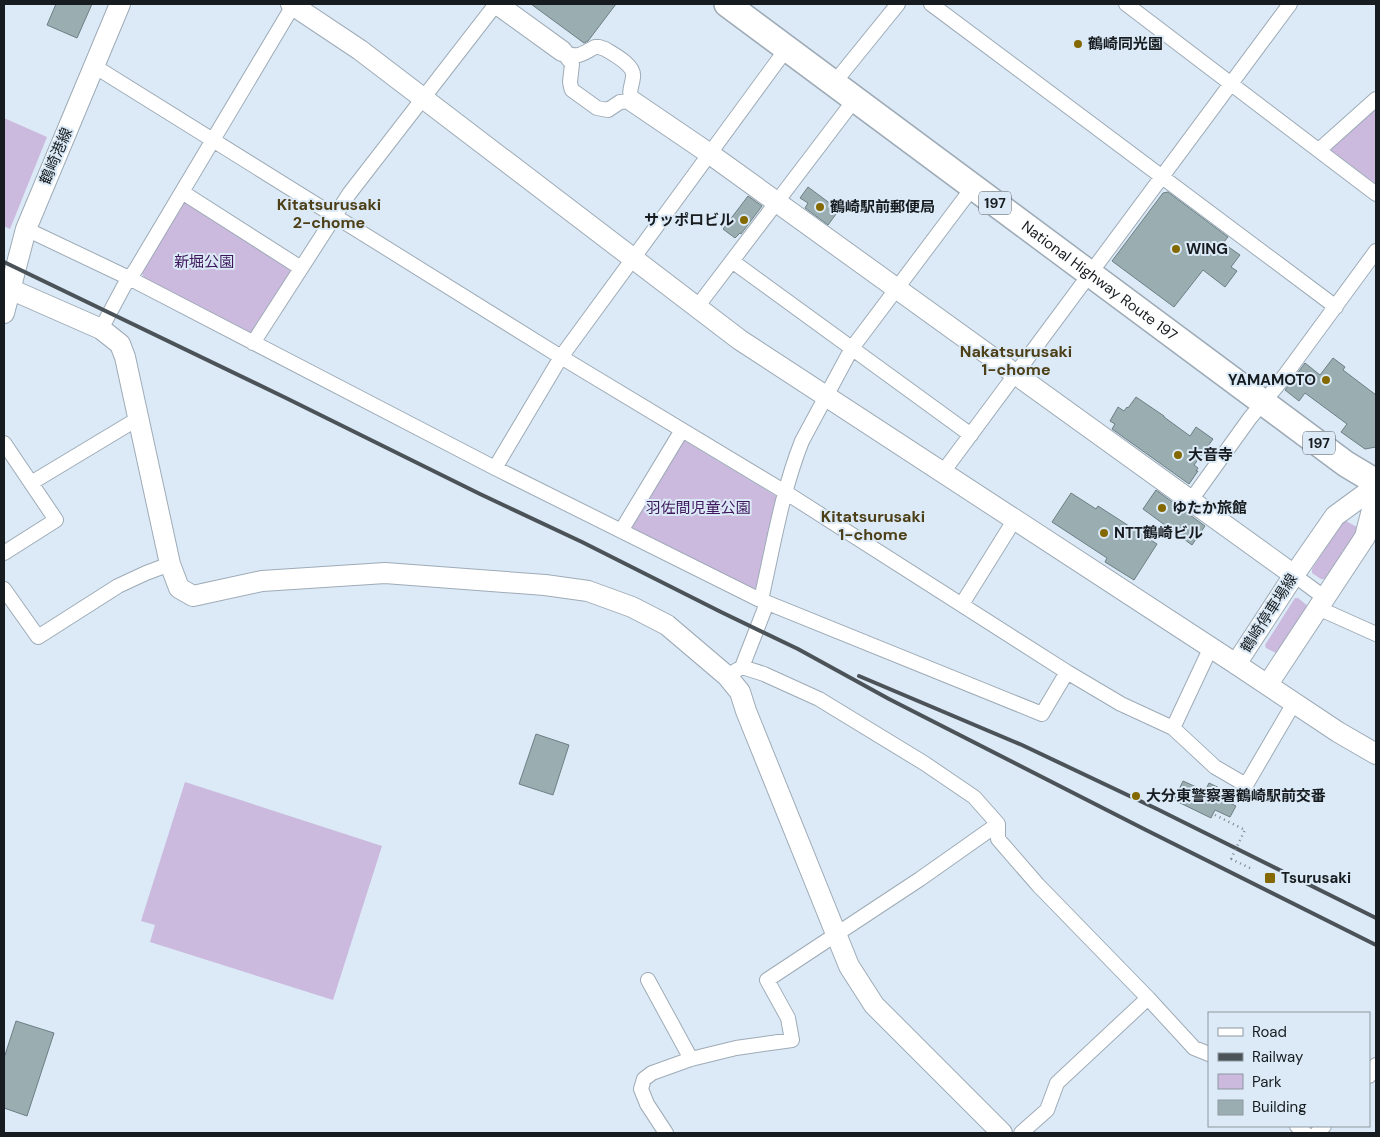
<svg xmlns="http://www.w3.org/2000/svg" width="1380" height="1137" font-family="'DM Sans','Noto Sans JP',sans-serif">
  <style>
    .green { fill: #cbb9de }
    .building { fill: #9aaeb2; stroke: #6d7f84 }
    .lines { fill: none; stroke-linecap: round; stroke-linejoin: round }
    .street-casing { stroke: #9eabb7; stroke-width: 16 }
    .secondary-casing { stroke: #9eabb7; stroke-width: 22 }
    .highway-casing { stroke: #9eabb7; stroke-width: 28 }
    .path { stroke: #79838b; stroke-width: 2.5; stroke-dasharray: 1 4; stroke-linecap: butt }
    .street { stroke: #fff; stroke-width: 14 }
    .secondary { stroke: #fff; stroke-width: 20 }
    .highway { stroke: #fff; stroke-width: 25 }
    .rail { stroke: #4b5359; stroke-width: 4 }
    .path-bridge { stroke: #79838b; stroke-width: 2.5; stroke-dasharray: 1 4; stroke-linecap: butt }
    .poi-dot { fill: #846801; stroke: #dbeaf6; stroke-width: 2 }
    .labels { text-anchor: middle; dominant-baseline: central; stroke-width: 4; stroke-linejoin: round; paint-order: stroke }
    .shield { fill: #dbeaf6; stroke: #525a60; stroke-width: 1 }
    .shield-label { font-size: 14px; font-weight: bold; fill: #171c20 }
    .poi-label { font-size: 15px; font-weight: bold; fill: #171c20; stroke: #dbeaf6; text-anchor: start }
    .street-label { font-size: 15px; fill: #171c20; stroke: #dbeaf6 }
    .park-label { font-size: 15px; fill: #3e165c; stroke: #dbeaf6 }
    .neighbourhood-label { font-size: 16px; font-weight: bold; fill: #4d3f17; stroke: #dbeaf6 }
  </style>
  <rect width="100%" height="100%" fill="#dbeaf6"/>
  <path class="green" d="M1376,105V184L1332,151L1331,144Z
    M4,118L47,137L10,229L4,226Z
    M189,202L291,265L292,272L254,332L247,335L144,279L142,273L182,204Z
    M685,441L776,496L778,502L757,587L752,590L631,531L628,524L679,443Z
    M1344,520L1346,521L1357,527V532L1326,579H1321L1312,573V569Z
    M1295,598H1298L1309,607L1278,654L1266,648L1265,645Z
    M185,782L382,846L333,1000L150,942L155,925L141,921Z"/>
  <path class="building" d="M56,4H92L77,38L47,25Z
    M531,4H616L588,41L584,43Z
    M808,187L839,210L828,225L805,208L808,203L800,198Z
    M1168,192L1228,237L1223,243L1240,255L1231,267L1237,271L1225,287L1203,270L1174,307L1112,261L1163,193Z
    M748,196L762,206L741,234L740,233L735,238L723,229Z
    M1333,358L1345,367L1343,370L1376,395V447L1365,449L1341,432L1347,424L1305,393L1299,401L1285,390L1305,363L1320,375Z
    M1136,397L1164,416V417L1190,436L1196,427L1213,439L1194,465L1198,468L1196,471H1198L1189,484L1112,429L1115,424L1110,421L1118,407L1124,411L1127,407L1128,408Z
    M1156,490L1205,526L1192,545L1143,509Z
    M1071,493L1096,509L1098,506L1157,544L1134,580L1105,562L1107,558L1052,522Z
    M536,734L569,745L553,795L519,784Z
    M1183,781L1205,791L1209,783L1232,794L1228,802L1236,806L1230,817L1215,810L1211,818L1174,800Z
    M16,1021L54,1033L27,1116L4,1108V1058Z"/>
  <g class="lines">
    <defs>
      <path id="street" d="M931,4L1336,307
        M1126,4L1376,194
        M595,47H599L605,49C613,54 635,65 633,77C632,87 628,90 632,101L620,102L608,110L597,108L572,90L571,87L570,82L572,64L562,51C578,59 580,55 595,47Z
        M94,66L561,357L785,492L1067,672L1121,704L1173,728
        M834,83L898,4
        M1319,150L1376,99
        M182,192L301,268
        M26,229L129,278L495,468L758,599L1042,714L1067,672
        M732,261L971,435
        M697,307L855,99
        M101,329L124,286L136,269L294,4
        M253,343L349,194L496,4
        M4,443L56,520L4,553
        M495,468L561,357L787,48
        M943,472L1290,4
        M31,483L139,418
        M1191,500L1250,418L1277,386L1376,251
        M621,531L682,430
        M1294,575L1325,598
        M4,589L38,637L118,586L146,573L170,564
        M761,600C773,547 782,491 802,441L852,348L973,187
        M962,604L1015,519
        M1318,608L1376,634
        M1211,647L1173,728L1215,767L1246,785L1294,703
        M742,667L767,603
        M727,676L742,667L764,674L819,699L924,763L974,797L998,824V839L1038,885L1148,998L1194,1048L1209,1054
        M648,980L691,1059
        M1369,1076L1376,1065
        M1297,1126L1305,1133
        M666,1133L647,1104L641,1089L644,1079L652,1073L691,1059L736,1048L792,1040L788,1018L767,980L920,879L998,824
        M1021,1133L1047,1110L1057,1083L1148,998
        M1317,1133L1324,1126"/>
      <path id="secondary" d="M291,4L360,50L740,340L1236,664L1338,732L1376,754
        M497,4L562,51
        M632,101L710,154L1294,575
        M10,289L101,329L120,344L125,357L170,564L179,588L193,596L262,581L385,573L545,585L588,591L632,607L667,625L727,676L740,692L746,711L849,966L874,1005L1002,1133
        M4,313L26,229L120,4
        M1236,664L1294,575L1335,516L1376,486
        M1268,684L1365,537L1376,494"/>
      <g id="highway">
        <path id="s1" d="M727,4L1346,464L1376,482"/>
      </g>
    </defs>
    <use href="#street" class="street-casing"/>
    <use href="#secondary" class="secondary-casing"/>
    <use href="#highway" class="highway-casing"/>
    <path class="path" d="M1215,815L1245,830
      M1231,859L1252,869"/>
    <use href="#street" class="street"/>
    <use href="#secondary" class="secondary"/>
    <use href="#highway" class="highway"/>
    <path class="rail" d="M4,262L286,398L480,494L582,542L721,612L798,649L889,699L1146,830L1376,945
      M859,676L1022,745L1157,809L1376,918"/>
    <path class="path-bridge" d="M1231,859L1245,830"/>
  </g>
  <g class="poi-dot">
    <circle cx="1078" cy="44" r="5"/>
    <circle cx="820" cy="207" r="5"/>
    <circle cx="744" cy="220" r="5"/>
    <circle cx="1176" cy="249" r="5"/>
    <circle cx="1326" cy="380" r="5"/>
    <circle cx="1178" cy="455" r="5"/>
    <circle cx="1162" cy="508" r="5"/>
    <circle cx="1104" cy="533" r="5"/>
    <circle cx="1136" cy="796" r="5"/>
    <rect x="1264" y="872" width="12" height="12" rx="2.5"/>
  </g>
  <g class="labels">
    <g class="shield">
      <rect x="979" y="191.5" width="32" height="23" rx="4"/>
      <rect x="1303" y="431.5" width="32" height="23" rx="4"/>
    </g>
    <g class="shield-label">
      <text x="995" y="203">197</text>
      <text x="1319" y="443">197</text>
    </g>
    <g class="poi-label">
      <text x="1088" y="44">鶴崎同光園</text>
      <text x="830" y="207">鶴崎駅前郵便局</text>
      <text x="734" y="220" text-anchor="end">サッポロビル</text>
      <text x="1186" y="249">WING</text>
      <text x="1316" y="380" text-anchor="end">YAMAMOTO</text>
      <text x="1188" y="455">大音寺</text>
      <text x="1172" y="508">ゆたか旅館</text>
      <text x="1114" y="533">NTT鶴崎ビル</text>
      <text x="1146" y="796">大分東警察署鶴崎駅前交番</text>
      <text x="1281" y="878">Tsurusaki</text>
    </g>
    <g class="street-label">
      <text transform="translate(56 156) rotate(-67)">鶴崎港線</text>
      <text stroke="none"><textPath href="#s1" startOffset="464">National Highway Route 197</textPath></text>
      <text transform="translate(1269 613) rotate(-57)">鶴崎停車場線</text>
    </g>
    <g class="park-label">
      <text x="204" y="262">新堀公園</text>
      <text x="698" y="508">羽佐間児童公園</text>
    </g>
    <g class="neighbourhood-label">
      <text x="329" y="204">Kitatsurusaki<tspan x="329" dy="18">2-chome</tspan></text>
      <text x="1016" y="351">Nakatsurusaki<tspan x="1016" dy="18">1-chome</tspan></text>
      <text x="873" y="516">Kitatsurusaki<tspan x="873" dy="18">1-chome</tspan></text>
    </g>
  </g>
  <rect width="1380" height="1137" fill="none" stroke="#171c20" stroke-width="10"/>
  <rect x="1208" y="1012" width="162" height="115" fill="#dbeaf6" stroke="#8d98a0"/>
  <rect x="1218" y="1028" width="25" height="8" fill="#ffffff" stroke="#8d98a0"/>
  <text x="1252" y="1037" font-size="15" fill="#171c20">Road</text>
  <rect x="1218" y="1053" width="25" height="8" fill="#4b5359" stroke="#8d98a0"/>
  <text x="1252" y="1062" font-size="15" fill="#171c20">Railway</text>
  <rect x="1218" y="1074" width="25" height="15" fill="#cbb9de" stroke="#8d98a0"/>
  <text x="1252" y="1087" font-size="15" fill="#171c20">Park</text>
  <rect x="1218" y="1100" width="25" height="15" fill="#9aaeb2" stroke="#8d98a0"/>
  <text x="1252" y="1112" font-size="15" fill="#171c20">Building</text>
</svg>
